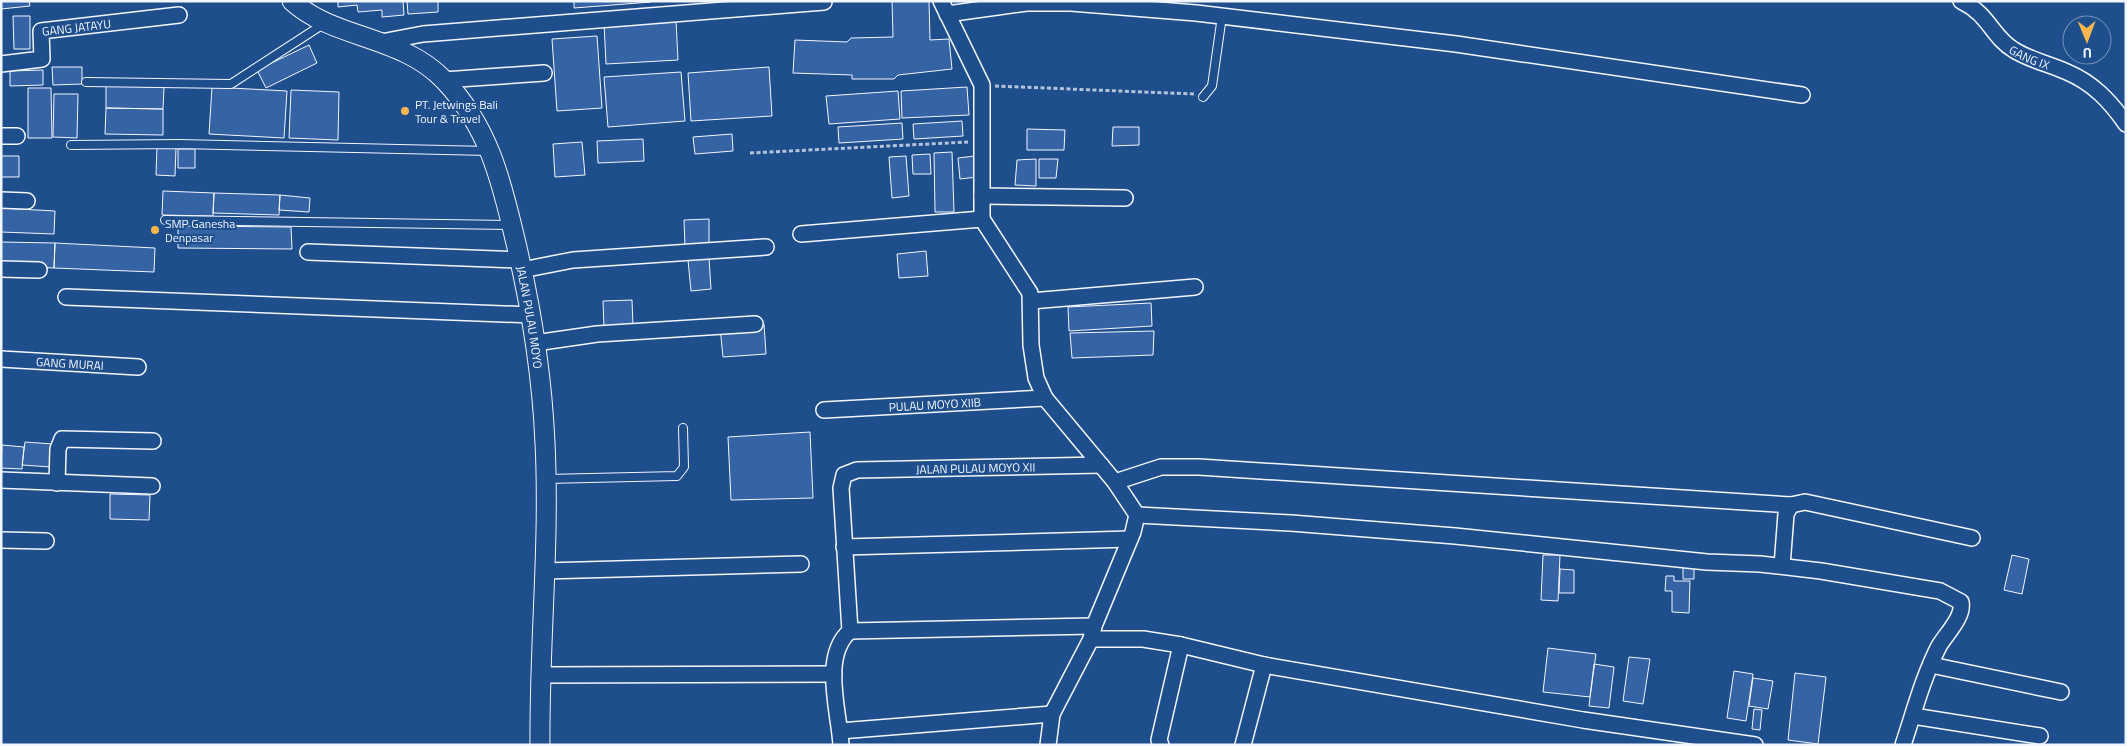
<svg xmlns="http://www.w3.org/2000/svg" width="2127" height="746" font-family="'Titillium Web',sans-serif">
  <style>
    .building { fill: #3563a3; stroke: #f2f6ff }
    .lines { fill: none; stroke-linecap: round; stroke-linejoin: round }
    .service-casing { stroke: #f2f6ff; stroke-width: 10 }
    .minor-casing { stroke: #f2f6ff; stroke-width: 18 }
    .tertiary-casing { stroke: #f2f6ff; stroke-width: 21 }
    .path { stroke: #b3c4dc; stroke-width: 3; stroke-dasharray: 4 2.5; stroke-linecap: butt }
    .service { stroke: #1f4e8c; stroke-width: 8 }
    .minor { stroke: #1f4e8c; stroke-width: 15 }
    .tertiary { stroke: #1f4e8c; stroke-width: 19 }
    .poi-dot { fill: #ffb74d; stroke: #1f4e8c; stroke-width: 2 }
    .labels { text-anchor: middle; dominant-baseline: central; stroke-width: 4; stroke-linejoin: round; paint-order: stroke }
    .street-label { font-size: 12px; fill: #f2f6ff; stroke: #1f4e8c }
    .poi-label { font-size: 12px; fill: #f2f6ff; stroke: #1f4e8c; text-anchor: start }
  </style>
  <rect width="100%" height="100%" fill="#1f4e8c"/>
  <path class="building" d="M1,1H29L30,6L1,9Z
    M320,1H403L404,15L382,17V10L358,12L357,5L338,7V1Z
    M407,1H438V12L408,14Z
    M574,1H651V2L574,8Z
    M892,1H929L930,40L949,39L952,69L898,75L894,79H852V75L793,73L795,40L847,42L851,38L893,37Z
    M13,16H30V49H14Z
    M676,20L678,60L606,64L604,23Z
    M597,36L602,108L557,111L552,39Z
    M309,45L317,63L266,88L257,70Z
    M52,67H82V84L53,85Z
    M769,67L772,116L691,121L688,73Z
    M43,70V85L10,86V71Z
    M681,72L685,121L608,127L604,77Z
    M106,86L164,87L163,109L106,108Z
    M212,87L287,91L284,138L209,134Z
    M967,87L969,115L902,118L901,91Z
    M28,88H51L52,138H28Z
    M291,90L339,92L338,140L289,138Z
    M898,91L900,119L829,124L826,96Z
    M54,94H78L77,138L53,137Z
    M106,108L163,109V135L105,134Z
    M962,121L963,136L914,139L913,124Z
    M902,123L903,139L839,143L838,127Z
    M1113,127H1139V145L1112,146Z
    M1027,129L1065,130L1064,150H1027Z
    M732,134L733,151L695,154L693,137Z
    M643,139L644,161L598,163L597,141Z
    M582,142L585,175L555,177L553,144Z
    M157,147L176,148L175,176L156,175Z
    M178,149H195V168H178Z
    M952,152L954,212H935L934,153Z
    M930,154L931,174H913L912,155Z
    M1,156H19V177H1Z
    M906,156L909,196L892,198L889,157Z
    M975,156L977,177L960,179L958,158Z
    M1036,159V186L1015,185L1017,160Z
    M1039,159H1058L1056,178H1039Z
    M163,191L214,193L213,216L162,215Z
    M214,193L280,195L279,215L213,213Z
    M280,195L310,198L309,212L279,210Z
    M1,208L55,211L54,234L1,232Z
    M709,219V245L685,246L684,220Z
    M178,226L291,227L292,249L178,248Z
    M1,242L55,243L54,268L1,266Z
    M55,243L155,248L154,272L54,268Z
    M926,251L928,276L899,278L897,254Z
    M709,258L711,289L691,291L688,260Z
    M632,300L633,326L604,327L603,301Z
    M1151,303L1152,326L1069,331L1068,307Z
    M764,324L766,354L723,357L720,327Z
    M1154,331L1153,355L1072,358L1070,333Z
    M810,432L813,498L731,500L728,437Z
    M25,442L53,444L51,467L22,465Z
    M2,445L24,447L22,469L1,468Z
    M110,494L150,495L149,520L110,519Z
    M1543,555H1560L1558,601L1541,600Z
    M2012,555L2029,559L2022,594L2004,590Z
    M1683,566H1694V579H1683Z
    M1560,569L1574,570V593H1559Z
    M1666,576H1674V581H1690L1689,613L1672,612V591H1665Z
    M1548,648L1596,654L1590,697L1543,692Z
    M1629,657L1650,659L1643,704L1623,701Z
    M1594,664L1614,667L1609,708L1589,706Z
    M1734,671L1753,674L1746,721L1727,718Z
    M1795,673L1826,677L1818,744L1788,740Z
    M1753,678L1773,681L1768,709L1749,706Z
    M1754,709L1762,710L1760,730L1752,729Z"/>
  <g class="lines">
    <defs>
      <path id="service" d="M86,82L231,84L325,23
        M1203,97L1212,86L1222,16
        M71,145L179,144L489,151
        M165,220L512,225
        M546,479L677,476L684,467L683,428"/>
      <g id="minor">
        <path d="M941,1L982,85V219L1030,293L1031,345L1036,378L1045,398L1115,482L1137,515L1133,532L1094,626L1091,639L1052,714L1048,745"/>
        <path id="s1" d="M1961,1C1989,14 1992,37 2014,50C2030,60 2049,64 2067,72C2093,83 2110,101 2126,124"/>
        <path d="M947,14L1027,3H1071L1196,13L1456,44L1802,95"/>
        <path d="M381,42L423,34L824,2"/>
        <path id="s2" d="M1,64L42,59L41,31L179,15"/>
        <path d="M444,80L544,73"/>
        <path d="M1,136H17"/>
        <path d="M982,196L1125,198"/>
        <path d="M1,200L27,201"/>
        <path d="M801,234L982,219"/>
        <path d="M308,252L520,260"/>
        <path d="M1,269L39,270"/>
        <path d="M522,270L573,260L766,247"/>
        <path d="M66,297L532,315"/>
        <path d="M1031,301L1195,287"/>
        <path d="M535,343L597,334L755,324"/>
        <path id="s3" d="M1,359L138,367"/>
        <path id="s4" d="M824,410L1045,398"/>
        <path d="M1,480L152,486"/>
        <path d="M1115,482L1161,467H1199L1791,505L1805,502L1972,538"/>
        <path d="M57,483L58,449L62,439L153,441"/>
        <path d="M1137,515L1291,523L1455,536L1707,562L1760,564L1821,571L1940,591L1961,602C1964,617 1946,634 1939,646C1923,677 1914,712 1903,745"/>
        <path d="M1,540L46,541"/>
        <path d="M844,547L1130,539"/>
        <path d="M1782,566L1786,514L1791,505"/>
        <path d="M544,571L801,564"/>
        <path d="M850,631L1094,626"/>
        <path d="M1091,639H1143L1181,645L1264,665L1583,720L1755,745"/>
        <path d="M1931,665L2061,692"/>
        <path d="M542,675L834,674"/>
        <path d="M1913,716L2040,736"/>
        <path d="M840,731L1052,714"/>
        <path id="s5" d="M841,745C839,711 821,656 850,631L841,488L844,475L857,470L1101,465"/>
        <path d="M1161,745L1159,740L1181,645"/>
        <path d="M1243,745L1264,665"/>
      </g>
      <g id="tertiary">
        <path id="s6" d="M292,1C333,39 401,35 444,80C488,126 501,179 515,239C531,306 542,374 545,443C550,544 539,644 540,745"/>
      </g>
    </defs>
    <use href="#service" class="service-casing"/>
    <use href="#minor" class="minor-casing"/>
    <use href="#tertiary" class="tertiary-casing"/>
    <path class="path" d="M995,86L1194,94
      M750,153L968,142"/>
    <use href="#service" class="service"/>
    <use href="#minor" class="minor"/>
    <use href="#tertiary" class="tertiary"/>
  </g>
  <g class="poi-dot">
    <circle cx="405" cy="111" r="5"/>
    <circle cx="155" cy="230" r="5"/>
  </g>
  <g class="labels">
    <g class="street-label">
      <text stroke="none"><textPath href="#s2" startOffset="105">GANG JATAYU</textPath></text>
      <text stroke="none"><textPath href="#s1" startOffset="90">GANG IX</textPath></text>
      <text stroke="none"><textPath href="#s6" startOffset="429">JALAN PULAU MOYO</textPath></text>
      <text stroke="none"><textPath href="#s3" startOffset="69">GANG MURAI</textPath></text>
      <text stroke="none"><textPath href="#s4" startOffset="111">PULAU MOYO XIIB</textPath></text>
      <text stroke="none"><textPath href="#s5" startOffset="408">JALAN PULAU MOYO XII</textPath></text>
    </g>
    <g class="poi-label">
      <text x="415" y="104">PT. Jetwings Bali<tspan x="415" dy="14">Tour &amp; Travel</tspan></text>
      <text x="165" y="223">SMP Ganesha<tspan x="165" dy="14">Denpasar</tspan></text>
    </g>
  </g>
  <rect width="2127" height="746" fill="none" stroke="#f2f6ff" stroke-width="5"/>
  <g transform="translate(2087 40) rotate(179)"><circle r="24" fill="#1f4e8c" stroke="#7391ba"/>
  <path d="M0-4L9 19L0 12L-9 19Z" fill="#ffb74d"/>
  <text y="-8" font-size="14" font-weight="bold" text-anchor="middle" fill="#f2f6ff">U</text>
  </g>
</svg>
